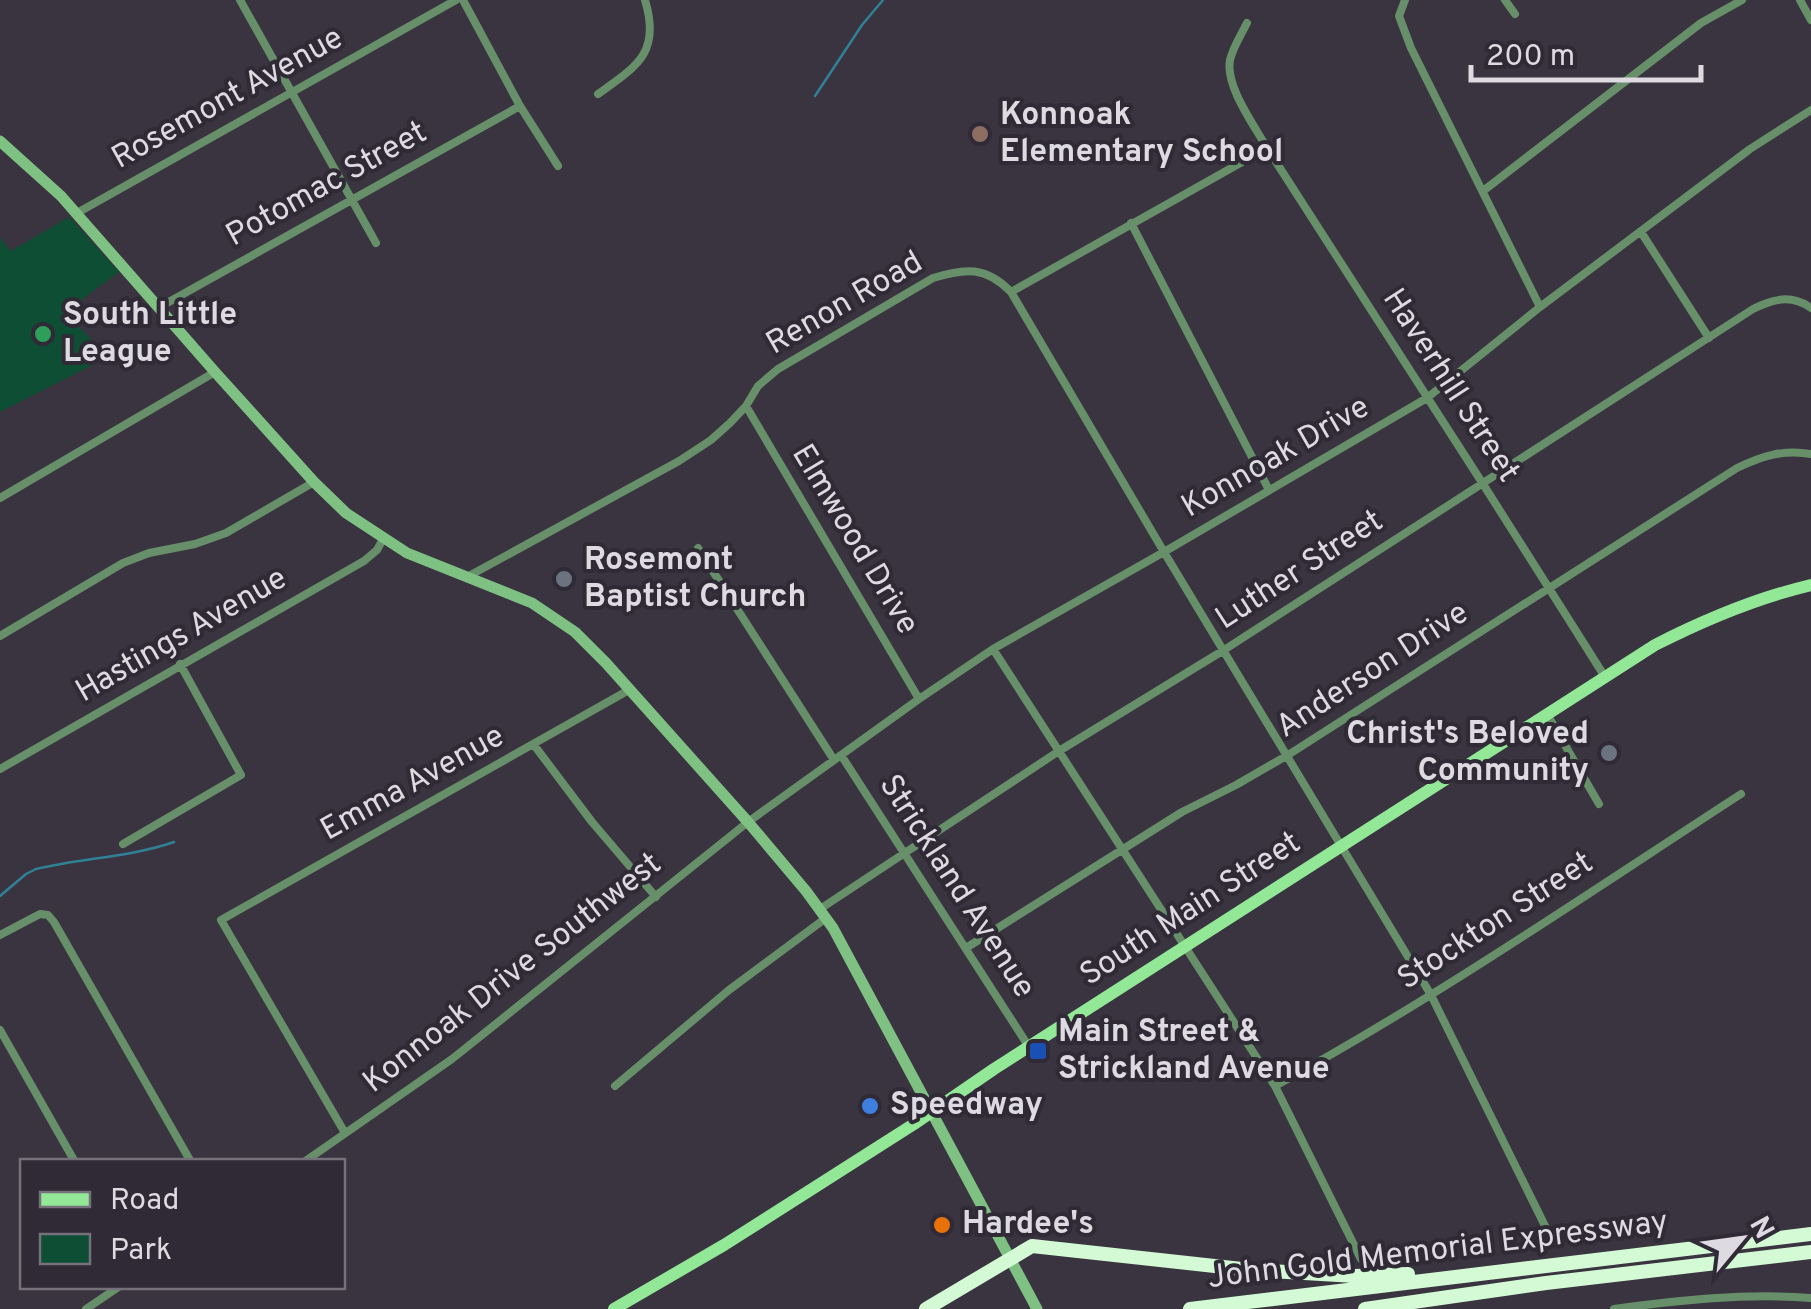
<svg xmlns="http://www.w3.org/2000/svg" width="1811" height="1309" font-family="Overpass,sans-serif">
  <style>
    .green { fill: #0d4e35 }
    .lines { fill: none; stroke-linecap: round; stroke-linejoin: round }
    .stream { stroke: #318096; stroke-width: 2.5 }
    .minor { stroke: #678f69; stroke-width: 8 }
    .secondary { stroke: #7fc183; stroke-width: 11 }
    .primary { stroke: #92e897; stroke-width: 12 }
    .motorway { stroke: #d3fad4; stroke-width: 14 }
    .education-dot { fill: #8d6e63; stroke: #2f2a35; stroke-width: 4 }
    .leisure-dot { fill: #2e9e5b; stroke: #2f2a35; stroke-width: 4 }
    .worship-dot { fill: #6b7280; stroke: #2f2a35; stroke-width: 4 }
    .transit-dot { fill: #1a4fb4; stroke: #2f2a35; stroke-width: 4 }
    .shop-dot { fill: #3f7fe0; stroke: #2f2a35; stroke-width: 4 }
    .food-dot { fill: #e8710a; stroke: #2f2a35; stroke-width: 4 }
    .labels { text-anchor: middle; dominant-baseline: central; stroke-width: 8; stroke-linejoin: round; paint-order: stroke }
    .street-label { font-size: 32px; fill: #dddae1; stroke: #2f2a35 }
    .poi-label { font-size: 32px; font-weight: bold; fill: #dddae1; stroke: #2f2a35; text-anchor: start }
  </style>
  <rect width="100%" height="100%" fill="#39343f"/>
  <path class="green" d="M69,217L119,272L65,312L108,357L0,412V238L11,251Z"/>
  <g class="lines">
    <path class="stream" d="M815,96L862,25L883,0
      M0,896L26,874L36,869C81,858 131,857 174,842"/>
    <path class="minor" d="M240,0L376,243
      M463,0L520,106L558,166
      M1405,0L1399,16L1411,48L1540,307
      M1505,0L1515,14
      M1800,0L1811,20
      M1247,23C1241,35 1233,47 1230,60C1225,86 1254,125 1267,148L1483,484L1605,677
      M598,94C637,66 661,53 645,0
      M1483,191L1701,23L1742,0
      M77,213L456,0
      M1131,223L1269,490
      M1641,232L1709,338
      M1011,292L1267,148
      M158,308L520,106
      M746,406L919,699
      M0,498L215,372
      M698,548L834,760
      M467,577L679,461L711,440L730,423L746,406L758,386L778,369L933,278C965,268 986,266 1011,292L1164,552L1431,995L1549,1234
      M0,636L123,563L149,553L195,544L226,533L314,482
      M993,649L1275,1086L1361,1259
      M1547,714L1599,804
      M534,745L592,822L656,897
      M841,755L1029,1047
      M0,769L364,561L377,550L383,539
      M123,844L241,775L180,664
      M820,909L1059,751L1224,650L1753,309C1773,299 1791,294 1811,308
      M0,935L40,914L48,915L54,922L191,1162
      M966,948L1182,812L1236,785L1288,755L1737,468C1762,456 1784,449 1811,454
      M0,1030L75,1162
      M615,1086L729,990L826,918
      M1275,1086C1436,998 1587,894 1741,794
      M345,1133L221,920L629,690
      M304,1162L452,1059L748,822L919,699L993,649L1164,552L1427,398L1540,307L1750,149L1811,110
      M86,1309L120,1286
      M1614,1309C1680,1300 1744,1293 1811,1298"/>
    <path class="secondary" d="M0,141L61,196L215,372L314,482L346,513L407,553L532,603L575,632L606,663L748,822L806,891L833,928L1037,1309"/>
    <path class="primary" d="M614,1309L724,1245L914,1124L994,1069L1655,645C1706,619 1756,598 1811,585"/>
    <path class="motorway" d="M926,1309L1032,1246L1251,1270L1355,1276L1408,1274
      M1190,1309L1811,1234
      M1365,1309L1546,1283L1811,1252"/>
  </g>
  <circle class="education-dot" cx="980" cy="134" r="10"/>
  <circle class="leisure-dot" cx="43" cy="334" r="10"/>
  <g class="worship-dot">
    <circle cx="564" cy="579" r="10"/>
    <circle cx="1609" cy="753" r="10"/>
  </g>
  <rect class="transit-dot" x="1028" y="1041" width="20" height="20" rx="5"/>
  <circle class="shop-dot" cx="870" cy="1106" r="10"/>
  <circle class="food-dot" cx="942" cy="1225" r="10"/>
  <g class="labels">
    <g class="street-label">
      <text transform="translate(228 99) rotate(-29)">Rosemont Avenue</text>
      <text transform="translate(327 185) rotate(-29)">Potomac Street</text>
      <text transform="translate(845 304) rotate(-30)">Renon Road</text>
      <text transform="translate(1450 386) rotate(57)">Haverhill Street</text>
      <text transform="translate(1276 458) rotate(-30)">Konnoak Drive</text>
      <text transform="translate(854 540) rotate(59)">Elmwood Drive</text>
      <text transform="translate(1300 571) rotate(-33)">Luther Street</text>
      <text transform="translate(182 636) rotate(-30)">Hastings Avenue</text>
      <text transform="translate(1373 671) rotate(-33)">Anderson Drive</text>
      <text transform="translate(413 784) rotate(-29)">Emma Avenue</text>
      <text transform="translate(956 887) rotate(57)">Strickland Avenue</text>
      <text transform="translate(1191 910) rotate(-33)">South Main Street</text>
      <text transform="translate(1496 922) rotate(-33)">Stockton Street</text>
      <text transform="translate(513 974) rotate(-38)">Konnoak Drive Southwest</text>
      <text transform="translate(1438 1251) rotate(-7)">John Gold Memorial Expressway</text>
    </g>
    <g class="poi-label">
      <text x="1000" y="116">Konnoak<tspan x="1000" dy="37">Elementary School</tspan></text>
      <text x="63" y="316">South Little<tspan x="63" dy="37">League</tspan></text>
      <text x="584" y="561">Rosemont<tspan x="584" dy="37">Baptist Church</tspan></text>
      <text x="1589" y="735" text-anchor="end">Christ's Beloved<tspan x="1589" dy="37">Community</tspan></text>
      <text x="1058" y="1033">Main Street &amp;<tspan x="1058" dy="37">Strickland Avenue</tspan></text>
      <text x="890" y="1106">Speedway</text>
      <text x="962" y="1225">Hardee's</text>
    </g>
  </g>
  <rect x="20" y="1159" width="325" height="130" fill="#2f2a35" stroke="#75707a" stroke-width="2.5"/>
  <rect x="40" y="1192" width="50" height="15" fill="#92e897" stroke="#75707a" stroke-width="2.5"/>
  <text x="110" y="1209" font-size="30" fill="#dddae1">Road</text>
  <rect x="40" y="1234" width="50" height="30" fill="#0d4e35" stroke="#75707a" stroke-width="2.5"/>
  <text x="110" y="1259" font-size="30" fill="#dddae1">Park</text>
  <g transform="translate(1741 1239) rotate(61)" stroke="#2f2a35" stroke-width="8" paint-order="stroke">
  <path d="M0-8L18 38L0 25L-18 38Z" fill="#dddae1"/>
  <text y="-15" font-size="28" font-weight="bold" text-anchor="middle" fill="#dddae1">N</text>
  </g>
  <path d="M1471 65v15h230v-15" fill="none" stroke="#dddae1" stroke-width="5"/>
  <text x="1486" y="65" font-size="30" fill="#dddae1" stroke="#2f2a35" stroke-width="8" paint-order="stroke">200 m</text>
</svg>
